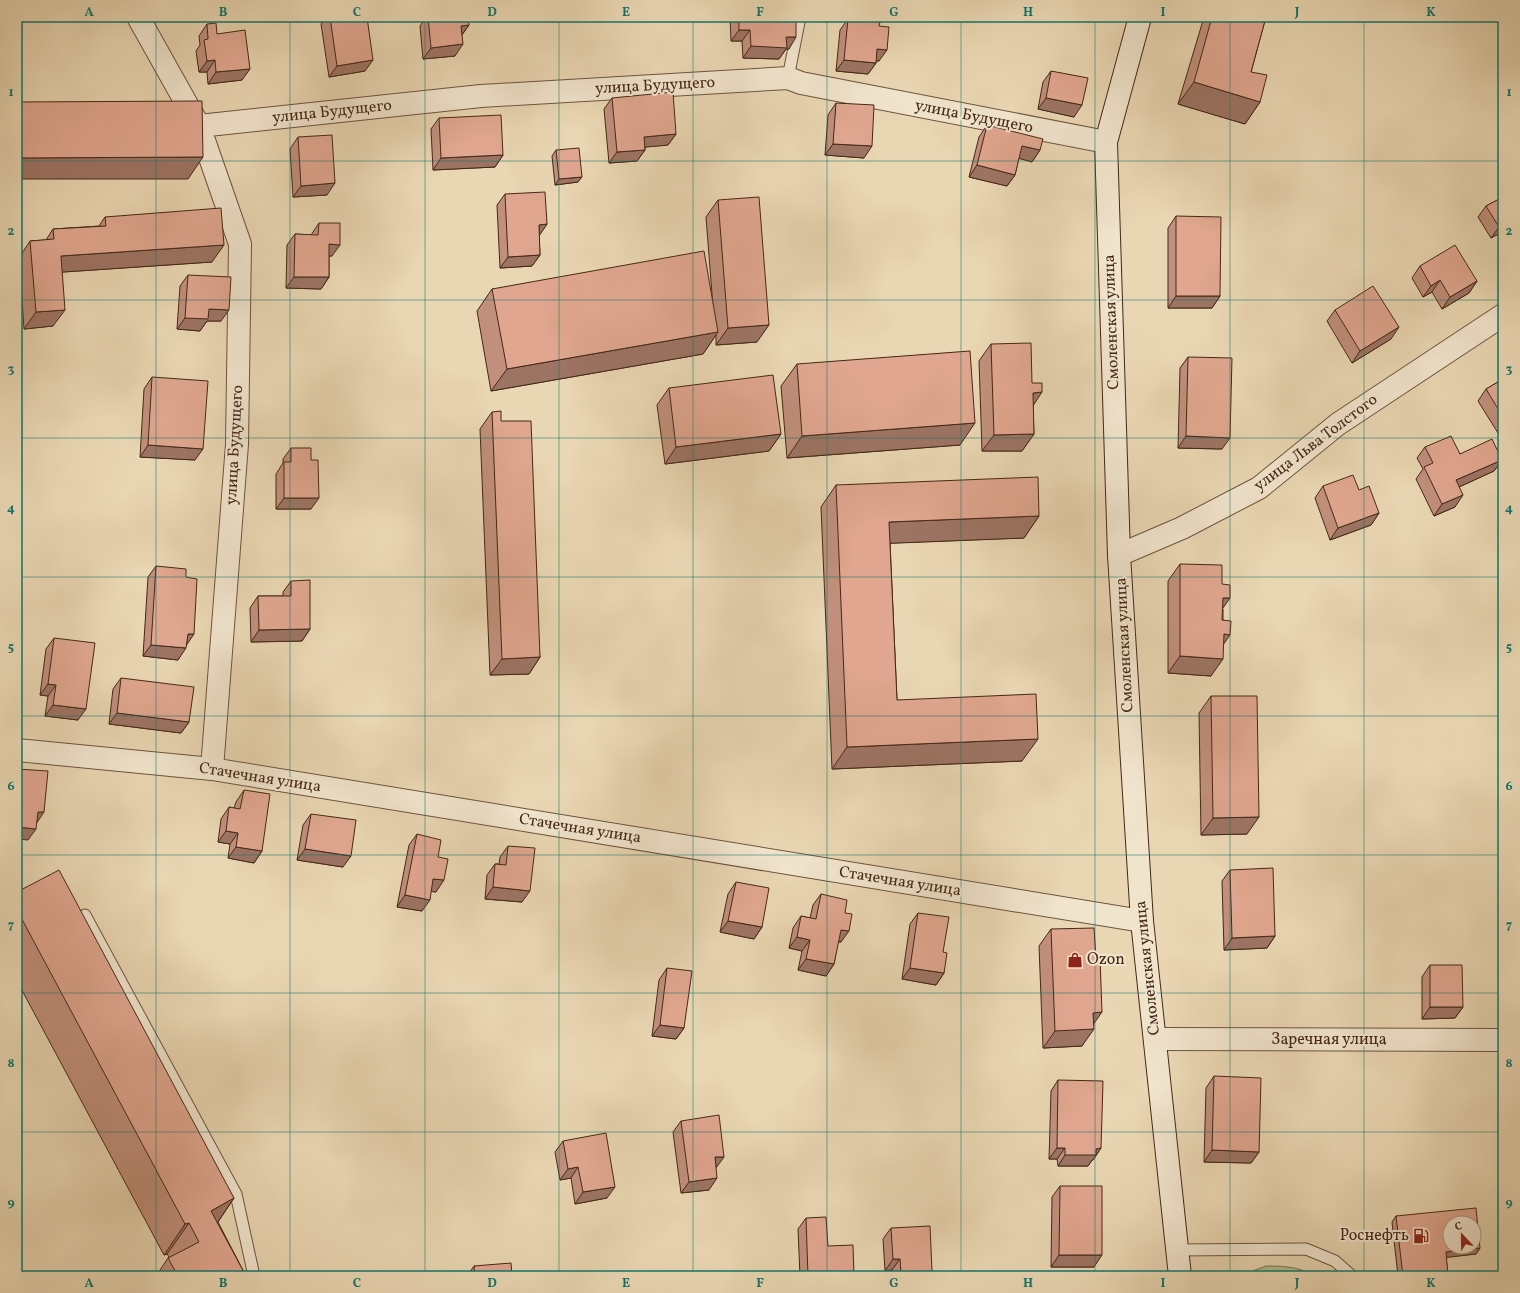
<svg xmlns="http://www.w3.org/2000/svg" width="1520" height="1293" font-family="Vollkorn,serif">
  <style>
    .green { fill: #b1bf90; stroke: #7a7454 }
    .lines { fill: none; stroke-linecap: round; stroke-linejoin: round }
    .service-casing { stroke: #6d543e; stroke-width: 13 }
    .minor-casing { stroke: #6d543e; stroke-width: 24 }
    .secondary-casing { stroke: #442817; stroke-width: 24 }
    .service { stroke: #f1e4cd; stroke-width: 11 }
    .minor { stroke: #f1e4cd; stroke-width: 22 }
    .secondary { stroke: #f1e4cd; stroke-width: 22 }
    .wall { fill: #c18f7b; stroke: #442817 }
    .shaded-wall { fill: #9d7464; stroke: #442817 }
    .building { fill: #e0a68f; stroke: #442817; fill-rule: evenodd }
    .grid { fill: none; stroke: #0f766e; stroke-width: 1; stroke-opacity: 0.55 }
    .labels { text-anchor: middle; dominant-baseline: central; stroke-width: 4; stroke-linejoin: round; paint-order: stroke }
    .street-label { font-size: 16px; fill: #442817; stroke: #f1e4cd }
    .poi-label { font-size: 16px; fill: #442817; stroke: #f1e4cd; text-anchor: start }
    .neatline { fill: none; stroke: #0f766e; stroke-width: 1.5 }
    .grid-label { font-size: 13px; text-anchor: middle; font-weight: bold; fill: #0f766e }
  </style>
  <rect width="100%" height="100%" fill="#e9d6b2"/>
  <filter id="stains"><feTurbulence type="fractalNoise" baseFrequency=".005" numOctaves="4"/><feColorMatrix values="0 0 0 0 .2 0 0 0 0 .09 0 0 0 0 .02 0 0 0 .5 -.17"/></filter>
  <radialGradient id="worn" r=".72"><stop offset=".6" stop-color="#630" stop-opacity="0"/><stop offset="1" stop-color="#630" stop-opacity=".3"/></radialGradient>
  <path class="green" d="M1266,1266C1287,1266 1298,1267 1316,1276H1246L1250,1272Z"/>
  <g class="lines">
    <defs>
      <path id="service" d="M788,78L800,17
        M85,915L236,1194L254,1276
        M1178,1250L1306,1249L1335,1261L1352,1276"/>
      <path id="minor" d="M138,17L199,126L240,244L237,444L212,769
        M199,126L481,96L788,78L801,83L1106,142
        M1119,555L1182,528L1259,488L1338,424L1503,315
        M17,750L212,769L1142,921
        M1155,1039L1503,1040"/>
      <path id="secondary" d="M1140,17L1106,142L1119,555L1142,921L1180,1276"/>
    </defs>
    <use href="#service" class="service-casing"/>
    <use href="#minor" class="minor-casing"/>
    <use href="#secondary" class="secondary-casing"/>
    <use href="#service" class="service"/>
    <use href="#minor" class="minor"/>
    <use href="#secondary" class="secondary"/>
  </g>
  <path class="wall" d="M326,17H367L365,71L329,77L321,24Z
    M426,17L469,25L462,35L455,56L423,59L420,26Z
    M730,17H796L789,49H786L779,59L743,58L742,41H731Z
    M1204,17H1266L1251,72L1260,102L1245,124L1178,104Z
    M848,19L879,26V61H876V63L868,74L836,71L840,30Z
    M207,24L217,34L242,80L208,84L207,72H199L196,51L200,45L199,36Z
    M1051,71L1074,117L1038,109L1043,82Z
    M612,98L676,134L668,145L645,147V150L637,161L609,163L604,109Z
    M836,103L864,158L825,155L828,115Z
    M439,118L503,155L495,167L433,170L431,129Z
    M987,125L1040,150L1032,162L1019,158L1015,175L1007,186L969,177L979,137Z
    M298,137L327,195L293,197L290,149Z
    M556,150L578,182L555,185L552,156Z
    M505,194L547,224L539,235L540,255L532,266L500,268L497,205Z
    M1503,197V234L1502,232L1491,238L1478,217L1486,206Z
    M718,200L757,342L716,345V335L703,354L491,391L477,311L492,289L713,307L706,217Z
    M1176,216L1220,296L1212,308H1168V228Z
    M105,217L212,262L62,272L53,326L24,329L19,258L30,241L46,240L53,229L99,226Z
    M319,223L332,256H329V277L321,289L286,288L287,245L295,234L311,235Z
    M1420,266L1477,281L1469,293L1442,309L1432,292L1423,297L1412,278Z
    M188,275L221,321H207L200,331L177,329L180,286Z
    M1335,310L1391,339L1352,363L1327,321Z
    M991,344L1032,383L1034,434L1022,451H982L979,361Z
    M1188,357L1222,449L1178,448L1180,368Z
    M797,364L960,445L787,458L781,386Z
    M152,377L195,460L140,457L144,389Z
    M1503,379V429L1498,433L1478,401L1486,389Z
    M669,388L781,434L769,451L665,464L657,405Z
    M492,412L501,421L540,657L529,674L490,675L480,429Z
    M1425,447L1460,454L1502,460L1494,471L1459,487L1455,507L1434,516L1416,479L1423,469L1417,458Z
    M291,448L311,460V509H276V474L283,463V459Z
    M836,485L1039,516L1024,538L890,543L897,700L1022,761L832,769L821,507Z
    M1323,486L1359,490L1379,513L1371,525L1330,540L1315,498Z
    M1180,564L1223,609V645L1211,676L1168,673V581Z
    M156,566L186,645L178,660L143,656L148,577Z
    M291,581L310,629L302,641L251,642L250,608L258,596H283V592Z
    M54,638L78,720L45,716L48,696L40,695L46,649Z
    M121,678L189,722L181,733L109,724L113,689Z
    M1211,696L1247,834L1201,835L1199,713Z
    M244,790L262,851L254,863L228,858L230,844L218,842L221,819L229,807L234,808L236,802Z
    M311,814L343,867L297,860L303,825Z
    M417,834L438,857L436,892L431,891L422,911L397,907L409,845Z
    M508,846L522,902L485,899L487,875L495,864H499L500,857Z
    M1230,870L1275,936L1267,948L1224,950L1222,881Z
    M736,882L762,927L754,939L720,932L728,894Z
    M17,892L234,1198L218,1222L246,1276H156L168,1258L169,1257L167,1254L164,1255L17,981Z
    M821,894L845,913L841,942H838L834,964L826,976L798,970L802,951L789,948L793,928L801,916L810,918L813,905Z
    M918,913L943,952L944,973L936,985L902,979L910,924Z
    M1051,929L1094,1024L1082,1046L1043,1048L1039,946Z
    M1430,965L1463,1007L1455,1018L1422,1019V977Z
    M667,968L684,1028L676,1039L652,1036L659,980Z
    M1214,1076L1259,1152L1251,1163L1204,1162L1206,1088Z
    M1058,1080L1101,1148L1093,1160H1092L1088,1166H1058L1057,1159H1049L1051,1091Z
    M681,1121L709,1190L681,1193L673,1132Z
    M563,1141L607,1198L575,1204L571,1178L560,1180L555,1152Z
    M1060,1186L1094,1267H1051L1052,1197Z
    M1396,1216L1480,1248L1476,1254L1446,1257L1448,1276H1398L1392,1222Z
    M806,1218L828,1246L854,1276H800L798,1229Z
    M891,1228L929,1276H892V1270L885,1271L883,1239Z
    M474,1266L512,1276H467Z"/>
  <path class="shaded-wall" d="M469,25L461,36V26Z
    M739,30H750L742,41H731Z
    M786,37H796L789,49H786L779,59L743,58L751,46Z
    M463,44L455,56L423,59L431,48Z
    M877,49L887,50L879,61L869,60Z
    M215,60L207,72H199L207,61Z
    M373,60L365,71L329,77L337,66Z
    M844,60L876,63L868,74L836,71Z
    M250,69L242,80L208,84L216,72Z
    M1194,82L1260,102L1245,124L1178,104Z
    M1046,98L1082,105L1074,117L1038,109Z
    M676,134L668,145L636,148L644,137Z
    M833,144L872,146L864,158L825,155Z
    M1022,146L1040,150L1032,162L1014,157Z
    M645,150L637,161L609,163L617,152Z
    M503,155L495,167L433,170L441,158Z
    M203,157L188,179H17V158Z
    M977,165L1015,175L1007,186L969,177Z
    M582,177L578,182L555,185L559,179Z
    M335,183L327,195L293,197L301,186Z
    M547,224L539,236V225Z
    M1503,224V230L1502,232L1491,238L1499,227Z
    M329,244L340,245L332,256H321Z
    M224,245L212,262L49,273L61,256Z
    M540,255L532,266L500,268L508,257Z
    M294,277H329L321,289L286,288Z
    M1440,280L1432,292L1423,297L1431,286Z
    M1477,281L1469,293L1442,309L1450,297Z
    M1176,296H1220L1212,308H1168Z
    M209,309L229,310L221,321H207L200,331L177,329L185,318Z
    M65,310L53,326L24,329L36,312Z
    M769,325L757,342L716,345L728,328Z
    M1399,327L1391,339L1352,363L1360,351Z
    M718,332L703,354L491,391L507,369Z
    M1042,392L1031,409L1033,393Z
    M975,423L960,445L787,458L802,436Z
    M1503,425V429L1498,433Z
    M781,434L769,451L665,464L676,447Z
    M1034,434L1022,451H982L994,435Z
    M1186,436L1230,438L1222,449L1178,448Z
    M148,445L203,449L195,460L140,457Z
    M1502,460L1494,471L1448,492L1456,480Z
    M1463,495L1455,507L1434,516L1442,504Z
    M284,498H319L311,509H276Z
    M1379,513L1371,525L1330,540L1338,528Z
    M1039,516L1024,538L874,544L889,522Z
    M1223,598H1230L1218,615Z
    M310,629L302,641L251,642L259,630Z
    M188,634H194L186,646Z
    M1224,634L1230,635L1218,652Z
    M151,645L186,648L178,660L143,656Z
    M1180,656L1223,659L1211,676L1168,673Z
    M540,657L529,674L490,675L502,659Z
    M48,684L56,685L48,696L40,695Z
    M53,705L86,709L78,720L45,716Z
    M117,713L189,722L181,733L109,724Z
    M1038,739L1022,761L832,769L847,747Z
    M38,812H44L36,824Z
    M1259,817L1247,834L1201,835L1213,818Z
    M17,827L36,829L28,840L17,839Z
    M226,831L238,833L230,844L218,842Z
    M236,847L262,851L254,863L228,858Z
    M305,849L351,856L343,867L297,860Z
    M433,879L444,880L436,892L425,891Z
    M493,887L530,891L522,902L485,899Z
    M405,895L430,900L422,911L397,907Z
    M728,921L762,927L754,939L720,932Z
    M841,930L849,931L841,942L833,941Z
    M1275,936L1267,948L1224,950L1232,938Z
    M797,937L810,940L802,951L789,948Z
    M806,959L834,964L826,976L798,970Z
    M910,968L944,973L936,985L902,979Z
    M1430,1007H1463L1455,1018L1422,1019Z
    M1102,1012L1090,1029H1094L1082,1046L1043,1048L1055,1031L1093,1013Z
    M660,1025L684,1028L676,1039L652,1036Z
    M1057,1148H1065L1057,1159H1049Z
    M1101,1148L1093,1160H1092L1088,1166H1058L1065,1155L1096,1149Z
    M1212,1150L1259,1152L1251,1163L1204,1162Z
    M715,1157H724L716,1168Z
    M578,1167L571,1178L560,1180L568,1169Z
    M717,1178L709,1190L681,1193L689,1182Z
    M615,1187L607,1198L575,1204L583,1192Z
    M234,1198L213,1229L211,1211Z
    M189,1223L167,1254L164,1255L185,1224Z
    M1480,1248L1476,1254L1442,1258L1446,1252Z
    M1059,1255H1102L1094,1267H1051Z
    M893,1259H900L892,1270L885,1271Z
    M932,1271L929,1276H899L901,1273Z"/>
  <path class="building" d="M330,17H367L373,60L337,66Z
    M428,17H468L469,25L461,26L463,44L431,48Z
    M739,17H796V37H786L787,48L751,46L750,30H739Z
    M1212,17H1266L1251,72L1267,75L1260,102L1194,82Z
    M848,19L880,22L879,26L889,27L887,50L877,49L876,63L844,60Z
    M216,23L217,34L245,30L250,69L216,72L215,60L207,61L204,40L208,39L207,24Z
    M1051,71L1088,78L1082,105L1046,98Z
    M673,92L676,134L644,137L645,150L617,152L612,98Z
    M202,101L203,157L17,158V102Z
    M836,103L874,105L872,146L833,144Z
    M501,115L503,155L441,158L439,118Z
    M987,125L1043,139L1040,150L1022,146L1015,175L977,165Z
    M332,135L335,183L301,186L298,137Z
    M579,148L582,177L559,179L556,150Z
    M545,192L547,224L539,225L540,255L508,257L505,194Z
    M759,197L769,325L728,328L718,200Z
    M1503,197V224L1499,227L1486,206Z
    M221,208L224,245L61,256L65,310L36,312L30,241L54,239L53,229L106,226L105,217Z
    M1176,216L1221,217L1220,296H1176Z
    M319,223H340V245L329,244V277H294L295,234L318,235Z
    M1455,245L1477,281L1450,297L1440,280L1431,286L1420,266Z
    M704,251L718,332L507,369L492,289Z
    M188,275L231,277L229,310L209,309L208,319L185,318Z
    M1373,286L1399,327L1360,351L1335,310Z
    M1031,343L1032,383H1042V392L1033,393L1034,434L994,435L991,344Z
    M970,351L975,423L802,436L797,364Z
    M1188,357L1232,358L1230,438L1186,436Z
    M773,375L781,434L676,447L669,388Z
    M152,377L208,381L203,449L148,445Z
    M1503,379V417L1486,389Z
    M501,411V421H531L540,657L502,659L492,412Z
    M1451,436L1460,454L1492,439L1502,460L1456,480L1463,495L1442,504L1424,467L1433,463L1425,447Z
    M291,448H311V460H318L319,498H284V462H291Z
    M1353,475L1359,490L1369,486L1379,513L1338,528L1323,486Z
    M1038,477L1039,516L889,522L897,700L1036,694L1038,739L847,747L836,485Z
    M1180,564L1222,565V584L1230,585V598H1223L1222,620L1231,621L1230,635L1224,634L1223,659L1180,656Z
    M156,566L186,569V577L197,579L194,634H188L186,648L151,645Z
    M310,580V629L259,630L258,596H291V581Z
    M54,638L95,643L86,709L53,705L56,685L48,684Z
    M121,678L194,687L189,722L117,713Z
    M1211,696H1257L1259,817L1213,818Z
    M17,769L48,771L44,812H38L36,829L17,827Z
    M244,790L270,794L262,851L236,847L238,833L226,831L229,807L240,809Z
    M311,814L356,820L351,856L305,849Z
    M417,834L441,840L438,857L448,859L444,880L433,879L430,900L405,895Z
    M508,846L535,848L530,891L493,887L495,864L506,865Z
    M1273,868L1275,936L1232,938L1230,870Z
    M59,870L234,1198L211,1211L246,1276H178L168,1258L199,1242L189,1223L185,1224L17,910V892Z
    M736,882L769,888L762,927L728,921Z
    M821,894L847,900L845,913L852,914L849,931L841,930L834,964L806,959L810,940L797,937L801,916L816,919Z
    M918,913L949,917L943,952L947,953L944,973L910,968Z
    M1094,928L1096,958H1100L1102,1012L1093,1013L1094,1029L1055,1031L1051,929Z
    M1430,965H1462L1463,1007H1430Z
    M667,968L692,971L684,1028L660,1025Z
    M1214,1076L1261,1078L1259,1152L1212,1150Z
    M1058,1080L1103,1081L1101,1148L1096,1149V1155H1065V1148H1057Z
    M719,1115L724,1157H715L717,1178L689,1182L681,1121Z
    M606,1133L615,1187L583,1192L578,1167L568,1169L563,1141Z
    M1060,1186H1102V1255H1059Z
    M1476,1208L1480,1248L1446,1252L1448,1276H1403L1396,1216ZM1450,1223H1474V1247H1450Z
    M826,1217L828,1246L853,1245L854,1276H808L806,1218Z
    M930,1226L932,1271L901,1273L900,1259H893L891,1228Z
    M511,1263L512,1276H475L474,1266Z
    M427,1274L428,1276H415Z"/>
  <path class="grid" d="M156,17V1276M290,17V1276M425,17V1276M559,17V1276M693,17V1276M827,17V1276M961,17V1276M1095,17V1276M1230,17V1276M1364,17V1276M17,161H1503M17,300H1503M17,438H1503M17,577H1503M17,716H1503M17,855H1503M17,993H1503M17,1132H1503"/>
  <defs>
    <symbol id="shop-bare" viewBox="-9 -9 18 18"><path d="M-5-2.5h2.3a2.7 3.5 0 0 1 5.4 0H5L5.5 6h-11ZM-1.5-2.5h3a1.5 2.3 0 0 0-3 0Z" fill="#8f2418" stroke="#f1e4cd" stroke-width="2.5" paint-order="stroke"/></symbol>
    <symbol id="fuel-bare" viewBox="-9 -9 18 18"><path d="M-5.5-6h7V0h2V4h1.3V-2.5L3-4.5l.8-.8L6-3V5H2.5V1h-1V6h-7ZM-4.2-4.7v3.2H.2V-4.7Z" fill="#8f2418" stroke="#f1e4cd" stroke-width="2.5" paint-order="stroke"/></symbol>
  </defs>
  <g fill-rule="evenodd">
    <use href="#shop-bare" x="1064" y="949" width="22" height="22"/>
    <use href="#fuel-bare" x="1410" y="1225" width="22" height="22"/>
  </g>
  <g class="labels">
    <g class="street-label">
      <text transform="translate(655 86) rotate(-3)">улица Будущего</text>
      <text transform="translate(332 112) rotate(-6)">улица Будущего</text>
      <text transform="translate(974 117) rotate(11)">улица Будущего</text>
      <text transform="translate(1112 322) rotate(-92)">Смоленская улица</text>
      <text transform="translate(1316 443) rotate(-37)">улица Льва Толстого</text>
      <text transform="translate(235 445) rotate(-87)">улица Будущего</text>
      <text transform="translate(1125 645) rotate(-93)">Смоленская улица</text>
      <text transform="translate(260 778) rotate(9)">Стачечная улица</text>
      <text transform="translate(580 829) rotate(9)">Стачечная улица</text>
      <text transform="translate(900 882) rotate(9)">Стачечная улица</text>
      <text transform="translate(1148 968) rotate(-96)">Смоленская улица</text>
      <text x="1329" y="1040">Заречная улица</text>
    </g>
    <g class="poi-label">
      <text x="1087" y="960">Ozon</text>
      <text x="1409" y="1236" text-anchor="end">Роснефть</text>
    </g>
  </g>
  <rect width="1520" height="1293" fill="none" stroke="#e9d6b2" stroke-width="44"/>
  <g transform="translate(1462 1235) rotate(338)"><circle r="19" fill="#f1e4cd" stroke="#ac9984"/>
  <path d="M0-3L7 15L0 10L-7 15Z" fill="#8f2418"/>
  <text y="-6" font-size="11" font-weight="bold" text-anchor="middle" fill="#442817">С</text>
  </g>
  <rect x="22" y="22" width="1476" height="1249" class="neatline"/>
  <g class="grid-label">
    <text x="89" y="16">A</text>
    <text x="223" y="16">B</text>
    <text x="357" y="16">C</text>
    <text x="492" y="16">D</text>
    <text x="626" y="16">E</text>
    <text x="760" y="16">F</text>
    <text x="894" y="16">G</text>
    <text x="1028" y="16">H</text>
    <text x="1163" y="16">I</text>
    <text x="1297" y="16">J</text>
    <text x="1431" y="16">K</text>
    <text x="11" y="96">1</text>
    <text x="1509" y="96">1</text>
    <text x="11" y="235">2</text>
    <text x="1509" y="235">2</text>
    <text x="11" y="373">3</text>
    <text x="1509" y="373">3</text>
    <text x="11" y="512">4</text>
    <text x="1509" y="512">4</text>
    <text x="11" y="651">5</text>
    <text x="1509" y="651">5</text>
    <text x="11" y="790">6</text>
    <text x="1509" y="790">6</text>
    <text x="11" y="929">7</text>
    <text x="1509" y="929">7</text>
    <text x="11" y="1067">8</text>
    <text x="1509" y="1067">8</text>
    <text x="11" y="1206">9</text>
    <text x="1509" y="1206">9</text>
    <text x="89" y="1287">A</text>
    <text x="223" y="1287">B</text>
    <text x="357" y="1287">C</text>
    <text x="492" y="1287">D</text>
    <text x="626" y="1287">E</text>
    <text x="760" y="1287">F</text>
    <text x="894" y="1287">G</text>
    <text x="1028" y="1287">H</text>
    <text x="1163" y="1287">I</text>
    <text x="1297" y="1287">J</text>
    <text x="1431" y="1287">K</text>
  </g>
  <rect width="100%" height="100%" filter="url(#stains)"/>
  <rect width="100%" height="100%" fill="url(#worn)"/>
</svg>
